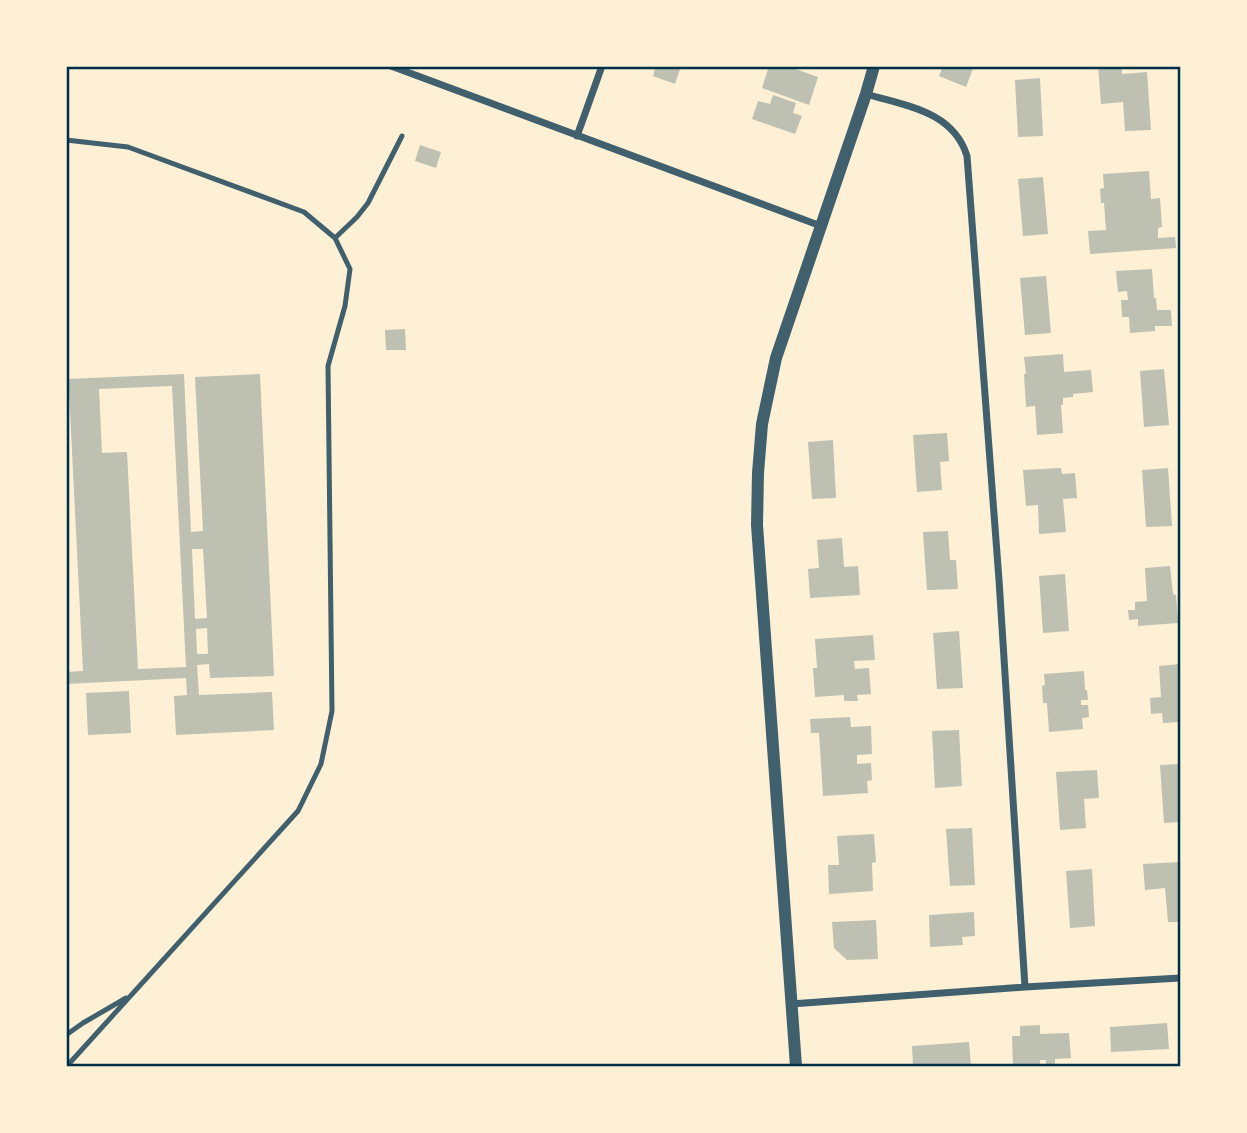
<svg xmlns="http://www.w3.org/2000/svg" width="1247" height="1133" font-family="'Source Sans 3',sans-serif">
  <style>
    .building { fill: #bec0b2; fill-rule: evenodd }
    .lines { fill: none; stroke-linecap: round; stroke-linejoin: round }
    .service { stroke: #3f606c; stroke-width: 5 }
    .minor { stroke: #3f606c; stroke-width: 7 }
    .tertiary { stroke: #3f606c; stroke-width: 12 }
    .neatline { fill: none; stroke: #003049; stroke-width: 2.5 }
  </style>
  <rect width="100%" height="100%" fill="#fdf0d5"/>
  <path class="building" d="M656,66H681L675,84L653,76Z
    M769,66H787L818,77L809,105L762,88Z
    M943,66H974L966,87L939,76Z
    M1098,66H1122V74L1147,72L1151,130L1125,131L1123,102L1101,104Z
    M1040,78L1043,136L1018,137L1015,80Z
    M773,95L796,103L793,113L802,116L795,134L752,119L758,101L770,104Z
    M420,145L441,152L436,168L415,161Z
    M1149,171L1151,199L1160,198L1162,227L1158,228V238L1175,237L1176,248L1090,254L1088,231L1106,230L1104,203H1101L1100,189L1104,188L1103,174Z
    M1043,177L1048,234L1023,236L1018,179Z
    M1152,269L1154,298H1156L1157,310H1171L1172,326H1155V331L1130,333L1129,317H1122L1121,300H1128L1127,291L1118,292L1116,271Z
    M1046,276L1051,333L1025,335L1020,278Z
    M405,329L406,350H386L385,330Z
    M1063,354L1064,372L1091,370L1093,392L1073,394V397L1063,398V405H1061L1063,433L1037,435L1035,406L1026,407L1024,374H1026L1024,357Z
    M1164,369L1169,425L1144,427L1140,371Z
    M184,374L191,532L203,531L195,377L260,374L274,676L210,678L209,664L197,665L199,695L272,692L274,730L176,735L174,696L187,695L186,678L66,684V672L83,671L69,391H66V379ZM172,386L186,667L138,669L127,452L102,453L99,389ZM192,549H203L207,618L195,619ZM207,628L208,654H197L196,629Z
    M947,433L949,461L940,462L942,490L917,492L913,435Z
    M833,440L836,498L812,499L808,442Z
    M1061,468L1062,474L1075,473L1077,498L1063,499L1066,532L1039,534L1038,505L1026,506L1023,470Z
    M1168,468L1172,526L1146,527L1142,470Z
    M948,531L950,560H956L958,589L927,590L923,532Z
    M842,538L844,567L858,566L860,595L810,598L808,569L819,568L817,540Z
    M1170,566L1173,594L1176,595L1178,623L1138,626V619L1129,620L1128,610H1135V602L1147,601L1145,568Z
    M1065,574L1069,631L1043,633L1039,576Z
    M959,631L963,688L937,689L933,633Z
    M873,635L875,660L854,661L855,669L869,668L871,694L857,695L858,701H844V695L815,697L813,668H817L815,639Z
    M1180,664V722L1163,723L1162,713L1151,714L1150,698L1161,697L1159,666Z
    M1084,671L1085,690H1087L1088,700H1081V705H1088L1089,717L1082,718L1083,729L1049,732L1047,703H1043L1042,686L1045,685L1044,674Z
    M129,691L131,733L88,735L86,693Z
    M850,717L851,727L871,726L872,754L857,755V764L871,763L872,780L867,781L868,793L823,796L819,733H811L810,719Z
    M959,730L962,786L935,788L932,731Z
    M1180,764V822L1164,823L1160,765Z
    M1097,770L1099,798L1084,799L1086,828L1060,830L1056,772Z
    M972,828L975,885L950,886L946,829Z
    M874,834L876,862L872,863L873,891L829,894L828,865H839L837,836Z
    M1180,862V922H1168L1165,888L1145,890L1143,864Z
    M1092,869L1095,926L1070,928L1066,871Z
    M974,912L975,936L962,937L963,945L930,947L929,915Z
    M876,920L878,959L847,960L834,948L832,922Z
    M1167,1023L1169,1049L1111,1052L1110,1027Z
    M1040,1025V1034L1069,1033L1071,1058L1055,1059V1066H1046V1060H1040V1066H1013L1012,1036H1020V1026Z
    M969,1042L971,1066H913L912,1046Z"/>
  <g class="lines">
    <path class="service" d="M66,140L128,147L304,212L335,238L350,269L345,306L328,366L332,711L321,764L298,811L67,1066
      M335,238L357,217L368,203L402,136
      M66,1035L83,1023L126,998"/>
    <path class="minor" d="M391,66L821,226
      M866,94C906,106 953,111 967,156L999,580L1025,987
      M577,136L602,66
      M791,1004L1025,987L1180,978"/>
    <path class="tertiary" d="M796,1066L757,525L758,473L762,424L776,358L866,94L874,66"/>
  </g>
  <rect width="1247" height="1133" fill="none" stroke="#fdf0d5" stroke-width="136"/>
  <rect x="68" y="68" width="1111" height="997" class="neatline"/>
</svg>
